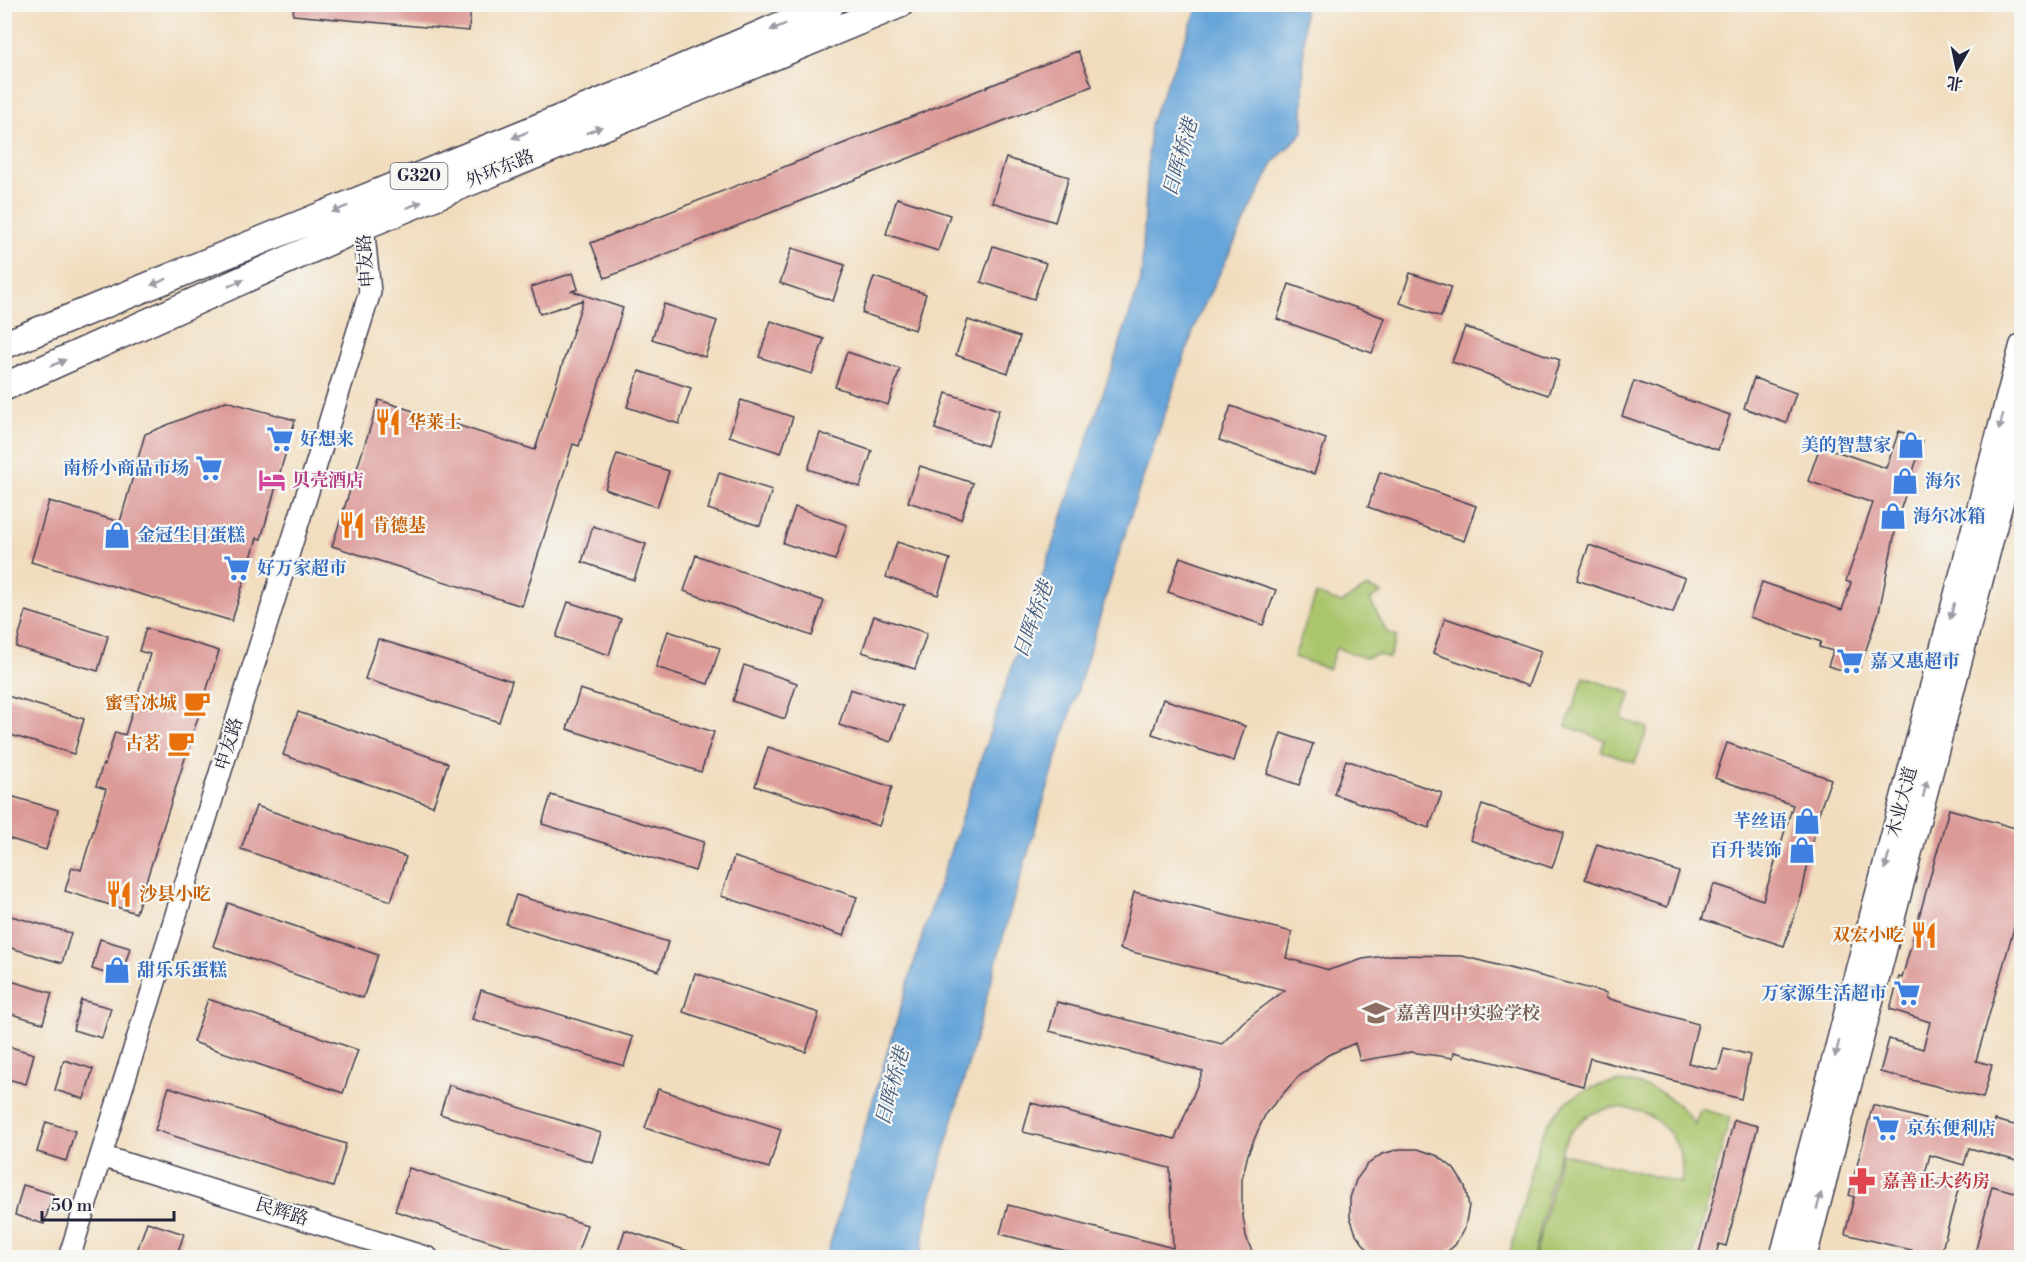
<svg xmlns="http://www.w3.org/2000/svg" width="2026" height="1262" font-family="'Libre Bodoni','Noto Serif SC',serif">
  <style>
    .green { fill: #aac56c; stroke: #667454; stroke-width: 1.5 }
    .water { fill: #66a5d9; stroke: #44648a; stroke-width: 1.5 }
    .building { fill: #dc9a97 }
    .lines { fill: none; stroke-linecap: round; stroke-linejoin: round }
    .tertiary-casing { stroke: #413e4f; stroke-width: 24 }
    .secondary-casing { stroke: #413e4f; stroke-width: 27 }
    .trunk-casing { stroke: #413e4f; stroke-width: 30 }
    .tertiary { stroke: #fff; stroke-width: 21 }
    .secondary { stroke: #fff; stroke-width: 24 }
    .trunk { stroke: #fff; stroke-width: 27 }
    .oneway { fill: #9c9ca7 }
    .labels { text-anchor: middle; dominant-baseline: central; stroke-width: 4.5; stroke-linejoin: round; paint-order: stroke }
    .shield { fill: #f6f6f2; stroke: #626272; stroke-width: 1.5 }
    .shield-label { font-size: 16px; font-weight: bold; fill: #22223b }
    .street-label { font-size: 18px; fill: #22223b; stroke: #f6f6f2 }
    .food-label { font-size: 18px; font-weight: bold; fill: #c56008; stroke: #f6f6f2; text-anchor: start }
    .shop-label { font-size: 18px; font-weight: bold; fill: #366cbe; stroke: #f6f6f2; text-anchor: start }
    .hotel-label { font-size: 18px; font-weight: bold; fill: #b23c85; stroke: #f6f6f2; text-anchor: start }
    .education-label { font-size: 18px; font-weight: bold; fill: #785e54; stroke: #f6f6f2; text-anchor: start }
    .health-label { font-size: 18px; font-weight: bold; fill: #be3a42; stroke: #f6f6f2; text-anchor: start }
    .water-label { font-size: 20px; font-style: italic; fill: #3d567a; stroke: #f6f6f2 }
  </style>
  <rect width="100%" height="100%" fill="#f6f6f2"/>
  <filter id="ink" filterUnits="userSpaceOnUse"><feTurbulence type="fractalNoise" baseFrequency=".0167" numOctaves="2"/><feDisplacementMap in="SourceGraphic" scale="12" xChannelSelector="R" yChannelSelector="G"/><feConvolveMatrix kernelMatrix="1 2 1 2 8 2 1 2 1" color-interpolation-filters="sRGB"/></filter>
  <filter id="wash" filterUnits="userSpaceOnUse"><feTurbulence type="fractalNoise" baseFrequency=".008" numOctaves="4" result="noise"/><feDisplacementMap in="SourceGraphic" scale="24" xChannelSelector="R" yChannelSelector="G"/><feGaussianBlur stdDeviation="1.35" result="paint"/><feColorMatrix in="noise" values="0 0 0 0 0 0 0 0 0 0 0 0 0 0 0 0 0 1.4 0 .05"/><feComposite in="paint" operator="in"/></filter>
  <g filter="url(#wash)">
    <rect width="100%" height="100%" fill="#f1ddbe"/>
    <path class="green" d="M1367,587L1382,593L1370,600L1387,632L1397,636L1389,658L1378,654L1365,658L1336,648L1329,669L1294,657L1316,594L1342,603Z
      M1584,677L1631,693L1622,719L1648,728L1635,763L1601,751L1605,740L1566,726Z
      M1616,1082C1649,1082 1677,1097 1695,1125L1700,1109L1730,1117L1693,1257H1535L1561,1153L1681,1183C1693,1124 1618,1081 1575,1127C1553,1150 1542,1224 1534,1257H1509L1540,1139C1554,1105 1580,1087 1616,1082Z"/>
    <path class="water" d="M1199,5H1304L1303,132L1273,163L1197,320L1136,498L1012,905L930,1203L920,1257H826L923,933L1141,280L1150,124Z"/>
    <g id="blocks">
      <path class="building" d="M294,4H471L469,31L293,15Z
        M1078,51L1092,86L605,278L591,243Z
        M1006,158L1069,177L1055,222L992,202Z
        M897,198L950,215L938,251L886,234Z
        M993,246L1046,263L1034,299L981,282Z
        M792,248L845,265L833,301L780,283Z
        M573,273L578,289L572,291L623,308L579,446L573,444L522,606L332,546L379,400L535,450L583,300L540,314L531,287Z
        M1410,273L1451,287L1441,317L1400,303Z
        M874,277L926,294L915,330L862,313Z
        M1289,284L1385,318L1372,353L1277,319Z
        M664,304L717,321L705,357L652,339Z
        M968,320L1020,337L1008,373L956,355Z
        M771,321L824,339L812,374L759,357Z
        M1465,327L1560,360L1548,395L1452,362Z
        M847,352L900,369L888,405L835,387Z
        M639,371L691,388L679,424L627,407Z
        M1754,378L1796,393L1786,423L1744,408Z
        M1634,381L1730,415L1718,450L1622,416Z
        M946,393L999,410L987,446L935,429Z
        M741,400L793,417L781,453L729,436Z
        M226,401L295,420L261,539L257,538L232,621L31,562L49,501L120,522L145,434Z
        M1231,406L1326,439L1314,474L1219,440Z
        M1899,431L1923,441L1898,517L1879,612L1860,667L1845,671L1828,666L1833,651L1819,647L1821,642L1750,617L1762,582L1842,610L1851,583L1846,581L1873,503L1808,481L1820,446L1886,468Z
        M820,433L872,451L860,487L808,469Z
        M617,454L669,471L657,507L605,489Z
        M920,466L973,483L961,519L908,502Z
        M1380,472L1476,506L1464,541L1368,507Z
        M719,473L772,490L760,526L708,509Z
        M795,507L847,525L835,560L783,543Z
        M593,526L646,544L634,580L582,562Z
        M897,542L950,559L938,595L886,577Z
        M1589,545L1685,578L1673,613L1577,580Z
        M696,555L824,601L812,636L684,591Z
        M1180,557L1276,590L1263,625L1168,592Z
        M568,602L621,619L609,655L556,637Z
        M26,611L108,636L98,671L16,647Z
        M874,616L927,633L915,669L862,652Z
        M1445,618L1541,651L1528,686L1433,653Z
        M146,628L219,651L136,913L65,891L72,867L81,870L106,789L96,786L103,764L105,765L115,732L125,735L150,654L139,651Z
        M668,631L720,648L708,684L656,667Z
        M378,639L512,681L499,722L365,679Z
        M744,665L797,683L785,719L733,701Z
        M580,689L714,732L701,772L567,729Z
        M850,689L903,706L891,742L839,725Z
        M4,695L84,719L74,754L4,733Z
        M1163,699L1245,726L1234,761L1152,734Z
        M298,712L448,763L433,806L283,755Z
        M1281,733L1313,744L1299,785L1267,774Z
        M1727,743L1831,779L1817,818L1802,893L1784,946L1702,919L1714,884L1763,900L1793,805L1715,778Z
        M768,747L892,787L879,826L755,786Z
        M1346,760L1442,793L1429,828L1334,794Z
        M4,794L58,810L46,850L4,837Z
        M551,795L704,842L695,871L542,824Z
        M1482,805L1564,833L1552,868L1470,840Z
        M256,806L406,857L391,901L241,849Z
        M1949,809L2022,830V925L2015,924L1976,1061L1992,1065L1983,1098L1880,1072L1889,1039L1923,1049L1930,1022L1890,1009L1899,977L1902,978Z
        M1597,844L1679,872L1667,907L1585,879Z
        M734,857L857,897L844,936L721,896Z
        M1134,892L1292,932L1286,958L1329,970L1363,959L1392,955L1462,956L1607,993L1606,998L1698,1024L1688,1063L1718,1070L1724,1048L1750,1055L1741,1099L1590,1058L1583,1086L1454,1052L1453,1058L1411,1052L1360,1061L1355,1043L1328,1055L1297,1078L1266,1113L1259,1128L1248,1154L1242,1179V1209L1246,1236L1254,1257H1090L1000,1234L1008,1205L1173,1248L1170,1168L1023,1132L1031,1103L1175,1139L1203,1071L1049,1031L1057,1002L1222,1044L1243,1022L1285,990L1120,949Z
        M516,895L668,942L659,971L506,924Z
        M228,903L378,955L363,998L213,946Z
        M4,914L71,933L62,963L4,946Z
        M100,939L130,948L121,978L92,969Z
        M695,973L819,1013L806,1052L683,1012Z
        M4,979L52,993L43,1023L4,1012Z
        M481,990L633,1037L624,1066L472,1019Z
        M208,999L358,1050L343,1093L193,1042Z
        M81,1000L111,1008L102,1038L73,1030Z
        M4,1045L34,1054L26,1084L4,1078Z
        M64,1060L93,1069L84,1099L55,1090Z
        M449,1085L601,1133L592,1162L440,1114Z
        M169,1087L346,1144L333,1187L155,1130Z
        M658,1089L781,1129L769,1168L645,1128Z
        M1873,1105L1990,1137L1995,1120L2022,1127V1145L2017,1161L1969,1148L1964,1165L1930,1155L1923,1181L1958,1190L1940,1257L1845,1234L1854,1197L1849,1195Z
        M1734,1120L1758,1126L1726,1246L1719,1244L1715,1257H1698Z
        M46,1122L75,1131L66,1161L37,1152Z
        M1400,1149H1418L1438,1156L1454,1169L1465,1186L1469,1206L1465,1227L1455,1245L1441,1257H1378L1367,1249L1356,1234L1350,1217V1198L1356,1180L1367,1165L1382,1154Z
        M409,1168L587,1225L576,1257H540L395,1211Z
        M23,1185L53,1194L44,1224L15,1215Z
        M1992,1186L2022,1194V1257H1974Z
        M147,1222L184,1234L176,1257H135Z
        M625,1230L700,1255V1257H616Z"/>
    </g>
  </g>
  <g filter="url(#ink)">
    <use href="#blocks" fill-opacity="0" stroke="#413e4f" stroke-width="1.5"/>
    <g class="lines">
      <defs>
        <path id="tertiary" d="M101,1156L428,1258
          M69,1258L370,292L363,226"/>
        <path id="secondary" d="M1782,1258L2022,346
          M1804,1258L2022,421"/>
        <path id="trunk" d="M4,345L643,85L831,4
          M4,387L363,226L900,4"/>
      </defs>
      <use href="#tertiary" class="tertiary-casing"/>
      <use href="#secondary" class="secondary-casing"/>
      <use href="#trunk" class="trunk-casing"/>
      <use href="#tertiary" class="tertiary"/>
      <use href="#secondary" class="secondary"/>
      <use href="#trunk" class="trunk"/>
    </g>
    <defs><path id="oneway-solid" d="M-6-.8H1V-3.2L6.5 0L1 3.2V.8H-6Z" transform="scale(1.5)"/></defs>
    <g class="oneway">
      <use href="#oneway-solid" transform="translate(778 27) rotate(157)"/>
      <use href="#oneway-solid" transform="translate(594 130) rotate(-22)"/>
      <use href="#oneway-solid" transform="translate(520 135) rotate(158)"/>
      <use href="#oneway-solid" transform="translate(414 205) rotate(-22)"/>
      <use href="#oneway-solid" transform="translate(340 209) rotate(158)"/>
      <use href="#oneway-solid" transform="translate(159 282) rotate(158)"/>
      <use href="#oneway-solid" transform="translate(236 283) rotate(-24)"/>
      <use href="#oneway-solid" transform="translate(58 363) rotate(-24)"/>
      <use href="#oneway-solid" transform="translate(2001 422) rotate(105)"/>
      <use href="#oneway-solid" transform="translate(1952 611) rotate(105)"/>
      <use href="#oneway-solid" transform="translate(1925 789) rotate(-76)"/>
      <use href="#oneway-solid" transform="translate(1887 861) rotate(105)"/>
      <use href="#oneway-solid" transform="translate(1837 1049) rotate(105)"/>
      <use href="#oneway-solid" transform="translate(1819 1201) rotate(-75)"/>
    </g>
  </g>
  <defs>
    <symbol id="restaurant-bare" viewBox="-9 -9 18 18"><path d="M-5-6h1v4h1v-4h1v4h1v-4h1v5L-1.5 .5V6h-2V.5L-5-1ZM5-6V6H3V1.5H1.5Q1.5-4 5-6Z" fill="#e8710a" stroke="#f6f6f2" stroke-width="2.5" paint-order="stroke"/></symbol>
    <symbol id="supermarket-bare" viewBox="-9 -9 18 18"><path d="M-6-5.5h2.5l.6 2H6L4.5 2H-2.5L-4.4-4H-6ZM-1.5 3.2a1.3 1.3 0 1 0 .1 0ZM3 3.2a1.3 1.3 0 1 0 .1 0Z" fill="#3f7fe0" stroke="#f6f6f2" stroke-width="2.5" paint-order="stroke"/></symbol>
    <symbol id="shop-bare" viewBox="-9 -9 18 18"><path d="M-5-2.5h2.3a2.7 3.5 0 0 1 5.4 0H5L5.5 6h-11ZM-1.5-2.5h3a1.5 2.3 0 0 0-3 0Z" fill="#3f7fe0" stroke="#f6f6f2" stroke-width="2.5" paint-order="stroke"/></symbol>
    <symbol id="hotel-bare" viewBox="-9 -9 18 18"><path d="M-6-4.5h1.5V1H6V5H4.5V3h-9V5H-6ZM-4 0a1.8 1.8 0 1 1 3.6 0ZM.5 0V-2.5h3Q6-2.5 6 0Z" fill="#d1479c" stroke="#f6f6f2" stroke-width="2.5" paint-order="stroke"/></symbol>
    <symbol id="cafe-bare" viewBox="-9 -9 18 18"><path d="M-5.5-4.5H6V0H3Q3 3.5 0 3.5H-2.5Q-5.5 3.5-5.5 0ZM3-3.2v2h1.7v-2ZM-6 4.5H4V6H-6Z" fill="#e8710a" stroke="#f6f6f2" stroke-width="2.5" paint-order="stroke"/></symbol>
    <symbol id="school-bare" viewBox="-9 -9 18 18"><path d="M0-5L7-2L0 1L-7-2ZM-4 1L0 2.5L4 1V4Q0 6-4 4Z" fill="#8d6e63" stroke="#f6f6f2" stroke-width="2.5" paint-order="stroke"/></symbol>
    <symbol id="pharmacy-bare" viewBox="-9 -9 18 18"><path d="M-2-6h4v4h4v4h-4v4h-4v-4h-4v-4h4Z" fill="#e0444e" stroke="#f6f6f2" stroke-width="2.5" paint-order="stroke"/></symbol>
  </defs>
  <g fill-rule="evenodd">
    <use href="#restaurant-bare" x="369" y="403" width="38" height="38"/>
    <use href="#supermarket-bare" x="261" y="420" width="38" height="38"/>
    <use href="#shop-bare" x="1892" y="426" width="38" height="38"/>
    <use href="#supermarket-bare" x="190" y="449" width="38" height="38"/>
    <use href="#hotel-bare" x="253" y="461" width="38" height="38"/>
    <use href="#shop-bare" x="1886" y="462" width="38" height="38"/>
    <use href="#shop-bare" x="1874" y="497" width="38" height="38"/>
    <use href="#restaurant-bare" x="333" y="506" width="38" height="38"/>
    <use href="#shop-bare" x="98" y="516" width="38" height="38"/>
    <use href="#supermarket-bare" x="218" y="549" width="38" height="38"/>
    <use href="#supermarket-bare" x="1831" y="642" width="38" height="38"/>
    <use href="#cafe-bare" x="178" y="684" width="38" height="38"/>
    <use href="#cafe-bare" x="162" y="724" width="38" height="38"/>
    <use href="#shop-bare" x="1788" y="802" width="38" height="38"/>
    <use href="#shop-bare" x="1783" y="831" width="38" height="38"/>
    <use href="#restaurant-bare" x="100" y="875" width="38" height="38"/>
    <use href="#restaurant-bare" x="1905" y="916" width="38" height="38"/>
    <use href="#shop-bare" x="98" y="951" width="38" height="38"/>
    <use href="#supermarket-bare" x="1888" y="974" width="38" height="38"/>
    <use href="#school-bare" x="1357" y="994" width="38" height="38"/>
    <use href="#supermarket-bare" x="1867" y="1109" width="38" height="38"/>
    <use href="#pharmacy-bare" x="1843" y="1162" width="38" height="38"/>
  </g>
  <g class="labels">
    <rect class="shield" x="390.5" y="163" width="57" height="26" rx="4.5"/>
    <g class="shield-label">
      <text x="419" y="176">G320</text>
    </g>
    <g class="street-label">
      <text transform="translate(500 169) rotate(-22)">外环东路</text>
      <text transform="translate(366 261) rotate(-94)">申友路</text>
      <text transform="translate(229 744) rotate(-73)">申友路</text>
      <text transform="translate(1902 802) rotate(-75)">木业大道</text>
      <text transform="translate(282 1212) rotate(17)">民辉路</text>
    </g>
    <g class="food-label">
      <text x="408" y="422">华莱士</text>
      <text x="372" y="525">肯德基</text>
      <text x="177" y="703" text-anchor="end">蜜雪冰城</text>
      <text x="161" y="743" text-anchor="end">古茗</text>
      <text x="139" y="894">沙县小吃</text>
      <text x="1904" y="935" text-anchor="end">双宏小吃</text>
    </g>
    <g class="shop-label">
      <text x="300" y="439">好想来</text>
      <text x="1891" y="445" text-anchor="end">美的智慧家</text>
      <text x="189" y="468" text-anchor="end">南桥小商品市场</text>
      <text x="1925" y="481">海尔</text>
      <text x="1913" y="516">海尔冰箱</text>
      <text x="137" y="535">金冠生日蛋糕</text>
      <text x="257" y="568">好万家超市</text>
      <text x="1870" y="661">嘉又惠超市</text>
      <text x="1787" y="821" text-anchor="end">芊丝语</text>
      <text x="1782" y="850" text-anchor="end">百升装饰</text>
      <text x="137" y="970">甜乐乐蛋糕</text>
      <text x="1887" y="993" text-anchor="end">万家源生活超市</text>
      <text x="1906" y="1128">京东便利店</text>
    </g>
    <g class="hotel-label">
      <text x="292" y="480">贝壳酒店</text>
    </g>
    <g class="education-label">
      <text x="1396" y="1013">嘉善四中实验学校</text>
    </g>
    <g class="health-label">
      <text x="1882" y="1181">嘉善正大药房</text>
    </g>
    <g class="water-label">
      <text transform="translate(1181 158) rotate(-74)">日晖桥港</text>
      <text transform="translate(1034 620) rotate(-70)">日晖桥港</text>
      <text transform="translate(893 1087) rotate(-75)">日晖桥港</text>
    </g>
  </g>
  <rect width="2026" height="1262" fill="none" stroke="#f6f6f2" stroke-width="24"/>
  <g transform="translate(1957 69) rotate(189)" stroke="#f6f6f2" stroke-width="4.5" paint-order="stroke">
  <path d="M0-4.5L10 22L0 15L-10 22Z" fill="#22223b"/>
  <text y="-9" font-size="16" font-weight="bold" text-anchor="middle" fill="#22223b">北</text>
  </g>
  <path d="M42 1211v9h132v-9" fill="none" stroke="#22223b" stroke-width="3"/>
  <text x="51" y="1211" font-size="18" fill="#22223b" stroke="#f6f6f2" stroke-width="4.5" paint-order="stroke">50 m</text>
</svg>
